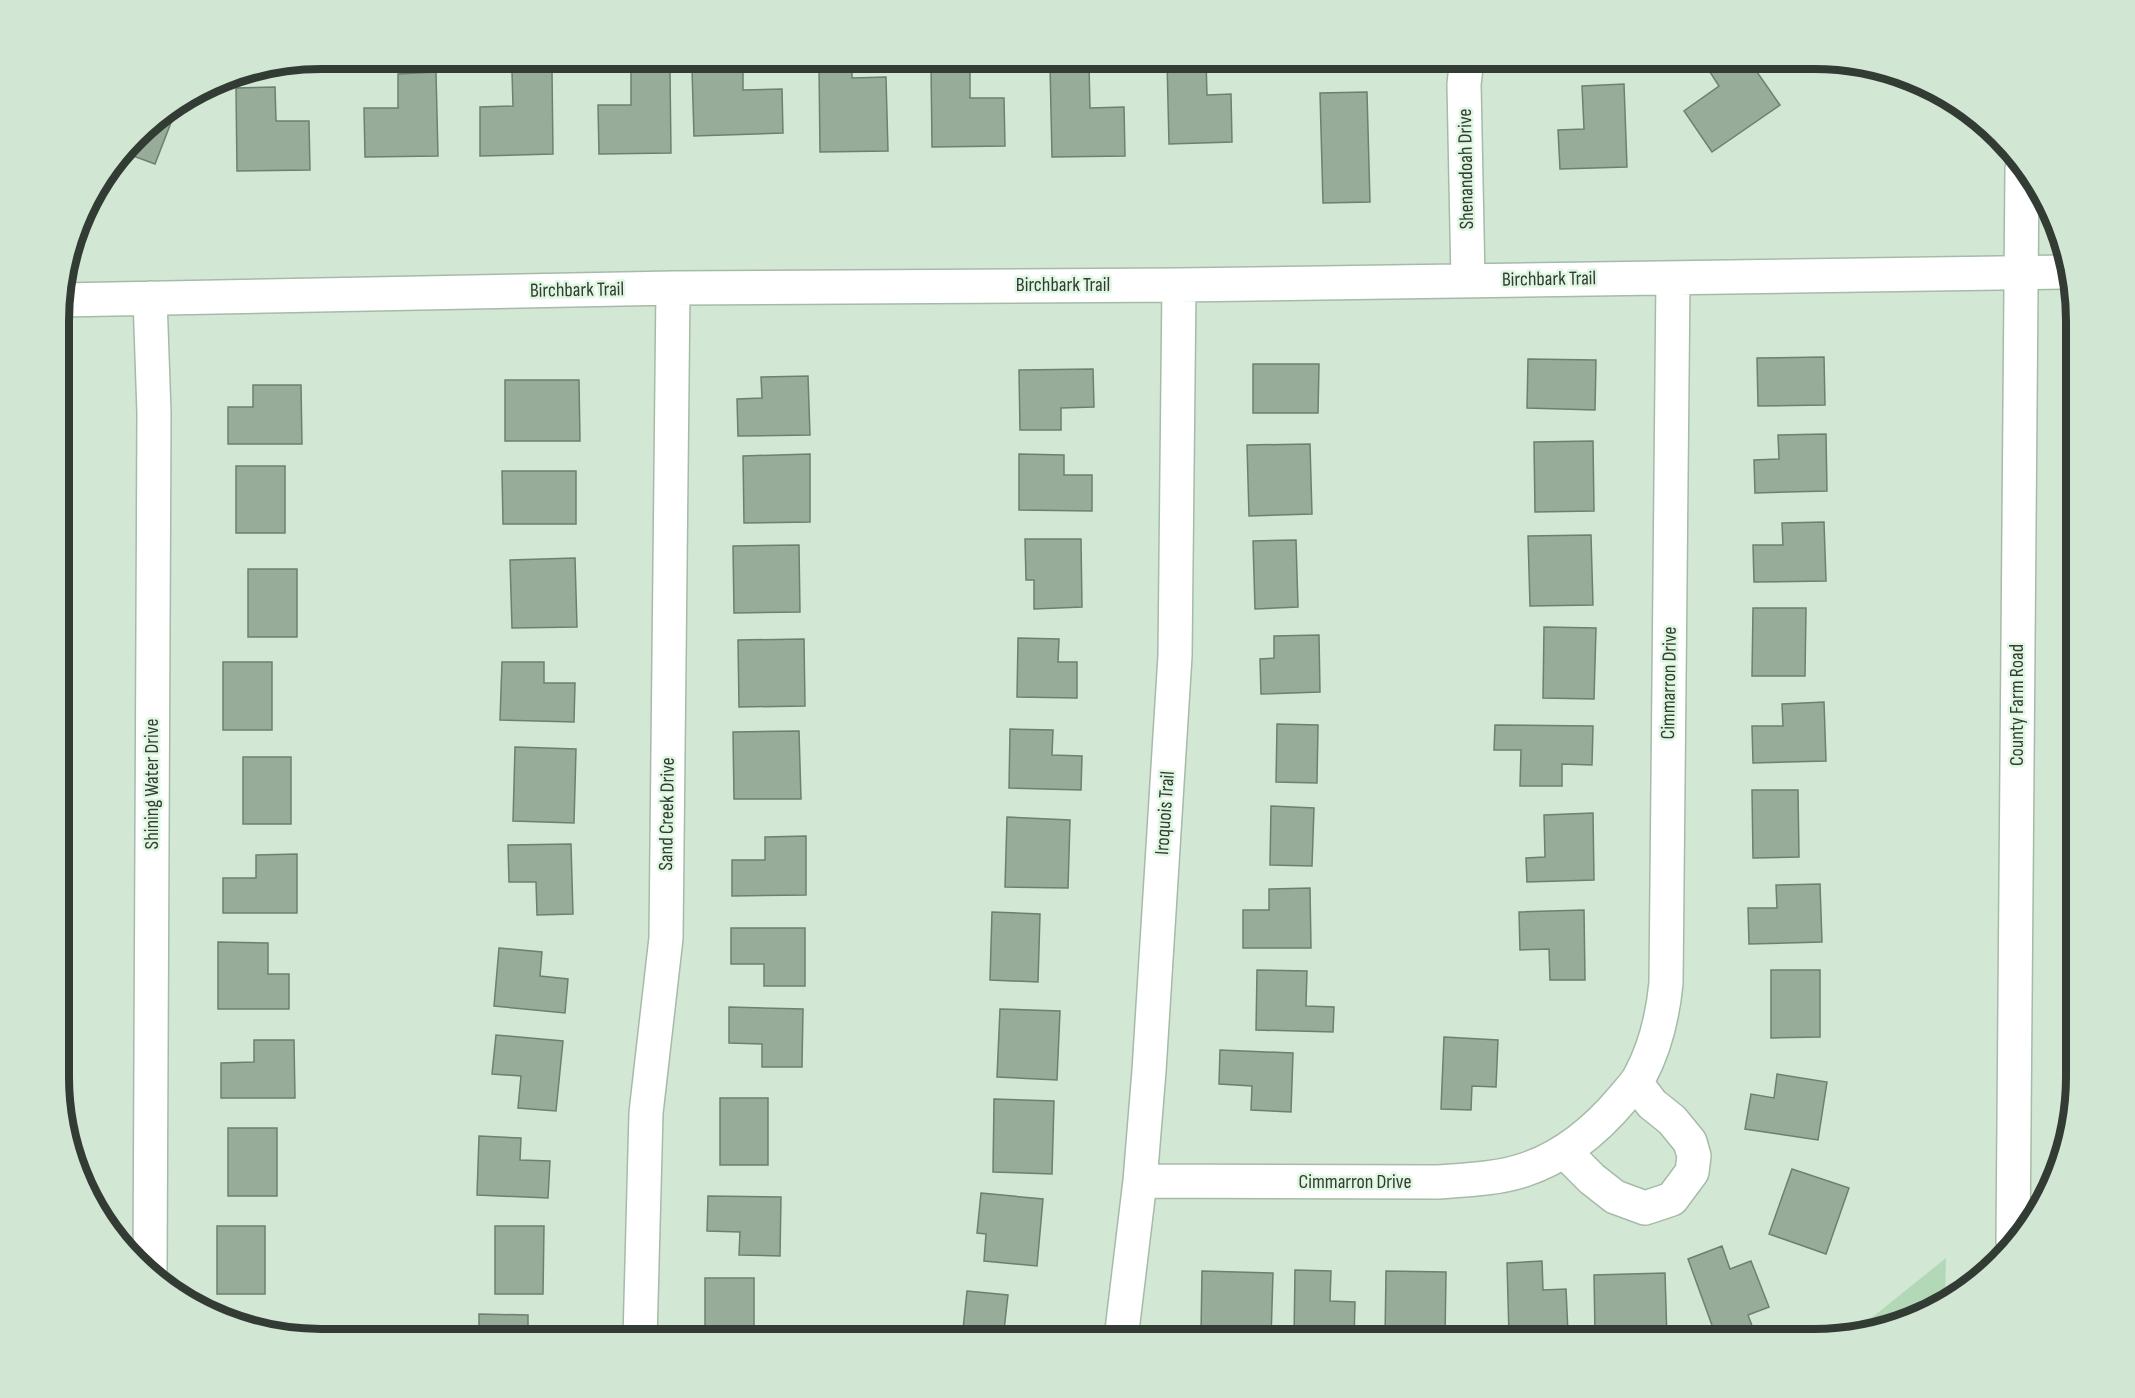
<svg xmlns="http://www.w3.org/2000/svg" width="2135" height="1398" font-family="'Sofia Sans Condensed',sans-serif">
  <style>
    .green { fill: #b3d8b7 }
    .building { fill: #97ad9a; stroke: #6c816f; stroke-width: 1.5 }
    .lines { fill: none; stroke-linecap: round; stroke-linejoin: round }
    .minor-casing { stroke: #a5bba8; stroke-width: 36 }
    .major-casing { stroke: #a5bba8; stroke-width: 36 }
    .minor { stroke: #fff; stroke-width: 33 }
    .major { stroke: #fff; stroke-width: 33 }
    .labels { text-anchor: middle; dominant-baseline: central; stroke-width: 5; stroke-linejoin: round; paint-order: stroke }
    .street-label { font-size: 20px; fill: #333c34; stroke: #dff6e1 }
    .rim { fill: none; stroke: #333c34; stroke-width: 8 }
  </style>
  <rect width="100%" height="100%" fill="#d2e8d4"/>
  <path class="green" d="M1946,1258L1945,1305L1854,1332Z"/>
  <path class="building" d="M1724,59H1748L1780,105L1712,152L1684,111L1719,86L1708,69Z
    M1206,60L1207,95L1231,94L1232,142L1169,144L1167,61Z
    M970,63V98H1004L1005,146L932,147L931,64Z
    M852,64V78L886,77L888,151L820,152L819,65Z
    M1089,64L1090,108L1124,107L1125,156L1052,157L1050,65Z
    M743,68V90L782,89L783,133L694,136L692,69Z
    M670,70L671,153L599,154L598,105H631V71Z
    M552,71L553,154L480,156V107L513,106L512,72Z
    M436,72L438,156L365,157L364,108H398V74Z
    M1624,84L1627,167L1560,169L1558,130L1584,129L1582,86Z
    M275,87L276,121H309L310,170L237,171L236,88Z
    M1367,92L1370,202L1323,203L1320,93Z
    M162,115L172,120L155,164L125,153L148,124Z
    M1824,357L1825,405L1758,406L1757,358Z
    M1528,359L1596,360L1595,410L1527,408Z
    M1253,364H1319L1318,413H1253Z
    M1093,369L1094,407L1061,408V430H1020L1019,370Z
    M808,376L810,435L738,436L737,399L762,398L761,377Z
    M505,380H579L580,441H505Z
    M253,385H301L302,444H228V407H253Z
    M61,389H65L66,450H61Z
    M1826,434L1827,491L1755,493L1754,460L1779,459L1778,435Z
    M1593,441L1594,511L1535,512L1534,442Z
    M1310,444L1312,514L1249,516L1247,445Z
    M810,454V522L744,523L743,456Z
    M1019,454L1064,455V475H1092V511L1019,510Z
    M236,466H285V533H236Z
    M502,471H576V524H503Z
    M61,481H72V549H61Z
    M1824,522L1826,581L1754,582L1753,545H1783L1782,523Z
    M1591,535L1593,605L1530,606L1528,536Z
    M1025,539H1081L1082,607L1034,609V580H1026Z
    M1296,540L1298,607L1255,609L1253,541Z
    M799,545L800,612L734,613L733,546Z
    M575,558L577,627L512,628L510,560Z
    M248,569H297V637H248Z
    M61,579H68L67,652H61Z
    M1753,608H1806L1805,676H1752Z
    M1544,627L1596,628L1594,699L1543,698Z
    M1319,635L1320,692L1261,694L1260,659L1274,658V636Z
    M1018,638L1059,639L1058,662H1077V698L1017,697Z
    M804,639L805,706L739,707L738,640Z
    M223,662H272V730H223Z
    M502,662H544V683H575L574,722L500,720Z
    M61,689H66V725H61Z
    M1824,702L1826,761L1753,763L1752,726H1783L1782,704Z
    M1277,724L1318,725L1317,783L1276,782Z
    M1495,725L1593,726L1592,765L1562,764V786H1520L1521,750H1494Z
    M1010,729L1053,730L1052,755L1082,756L1081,790L1009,788Z
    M799,731L801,799H734L733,732Z
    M515,747L576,749L574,823L513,821Z
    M243,757H291V824H243Z
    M61,786H64V821H61Z
    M1752,790H1798L1799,857L1753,858Z
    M1271,806L1314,808L1312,866L1270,865Z
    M1593,813L1594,880L1527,882L1526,858L1545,857L1544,815Z
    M1007,817L1070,820L1068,888L1005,887Z
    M806,836V895L732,896V860H765V837Z
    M571,844L573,914L537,915L536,882H509L508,845Z
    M297,854V913H223V878H256V855Z
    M1820,884L1822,942L1749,944L1748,908H1777L1776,885Z
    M1310,888L1311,948H1243V910H1269V889Z
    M61,893H65V928L61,929Z
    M1584,910L1585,980H1550L1549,949L1520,950L1519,912Z
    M992,912L1040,914L1038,982L990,980Z
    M731,928H805V986H764V964H731Z
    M218,942L268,943V974H289V1009H218Z
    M499,948L542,952L540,976L568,979L565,1013L494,1006Z
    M1257,970L1307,971L1306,1006L1334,1007L1333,1032L1256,1030Z
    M1771,970H1820V1037L1771,1038Z
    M61,994H64V1029H61Z
    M729,1007L803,1009L802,1067H762V1044L729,1043Z
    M1000,1009L1060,1011L1057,1080L997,1077Z
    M496,1035L563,1041L556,1111L518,1108L521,1076L492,1074Z
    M1444,1037L1498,1040L1496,1087L1472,1086L1471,1110L1441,1109Z
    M254,1040H294L295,1098H221V1063L254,1062Z
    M1220,1050L1293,1053L1291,1112L1251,1110L1252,1086L1219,1084Z
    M1777,1074L1827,1082L1818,1140L1745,1129L1751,1094L1774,1098Z
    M720,1098H768V1165H720Z
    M994,1099L1054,1101L1052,1174L993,1172Z
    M228,1128H277V1196H228Z
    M479,1136L521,1138L520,1160L550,1161L548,1198L477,1195Z
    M1792,1169L1849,1188L1826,1254L1769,1234Z
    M981,1193L1043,1199L1037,1266L984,1261L986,1234L977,1233Z
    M708,1196L781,1197L780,1256L739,1255L740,1232L707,1231Z
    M217,1226H265V1294H217Z
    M495,1226H544L543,1294H495Z
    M1722,1246L1730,1269L1751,1261L1769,1307L1748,1315L1757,1339H1717L1688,1259Z
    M1542,1261L1543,1290L1566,1289L1568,1333L1509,1335L1507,1263Z
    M1295,1270L1331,1271L1330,1301L1355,1302L1354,1339H1294Z
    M1202,1271L1273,1273L1271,1339H1238V1335L1201,1334Z
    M1386,1271L1446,1272L1445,1339H1385Z
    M1665,1273L1667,1339H1627V1331L1595,1333L1594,1275Z
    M705,1278H754V1339H705Z
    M967,1291L1008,1295L1003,1339H962Z
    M479,1314L528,1315V1339H479Z
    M269,1331H290V1334Z"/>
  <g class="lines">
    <defs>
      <path id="minor" d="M1467,59L1464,84L1468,280
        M150,298L154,413L150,1269
        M61,300L673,288L1179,285L2066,272
        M1564,1151L1592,1179L1615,1197L1645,1208L1672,1199L1692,1172L1694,1156L1690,1142L1672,1120L1652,1104L1636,1083
        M1140,1181L1438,1182C1466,1180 1497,1179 1524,1170C1564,1157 1597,1129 1623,1098C1629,1091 1636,1084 1640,1076C1655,1048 1663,1014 1666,983L1673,278
        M640,1339L646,1113L666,938L673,288
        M1121,1339L1140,1181L1149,1071L1175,656L1179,285"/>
      <path id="major" d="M2013,1241L2022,169"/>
    </defs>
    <use href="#minor" class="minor-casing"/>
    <use href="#major" class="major-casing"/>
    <use href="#minor" class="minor"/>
    <use href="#major" class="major"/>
  </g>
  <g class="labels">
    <g class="street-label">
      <text transform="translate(1466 169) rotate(-91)">Shenandoah Drive</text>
      <text transform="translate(1549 279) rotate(-1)">Birchbark Trail</text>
      <text x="1063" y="285">Birchbark Trail</text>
      <text transform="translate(577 290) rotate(-1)">Birchbark Trail</text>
      <text transform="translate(1669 683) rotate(-89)">Cimmarron Drive</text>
      <text transform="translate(2017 705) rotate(-90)">County Farm Road</text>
      <text transform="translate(152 784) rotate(-90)">Shining Water Drive</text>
      <text transform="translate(1165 813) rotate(-86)">Iroquois Trail</text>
      <text transform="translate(667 814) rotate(-89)">Sand Creek Drive</text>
      <text x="1355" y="1182">Cimmarron Drive</text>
    </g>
  </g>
  <path d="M0 0H2135V1398H0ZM321 69H1814A252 252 0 0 1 2066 321V1077A252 252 0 0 1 1814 1329H321A252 252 0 0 1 69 1077V321A252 252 0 0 1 321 69Z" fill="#d1e7d3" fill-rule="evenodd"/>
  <path class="rim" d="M321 69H1814A252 252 0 0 1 2066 321V1077A252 252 0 0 1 1814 1329H321A252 252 0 0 1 69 1077V321A252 252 0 0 1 321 69Z"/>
</svg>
